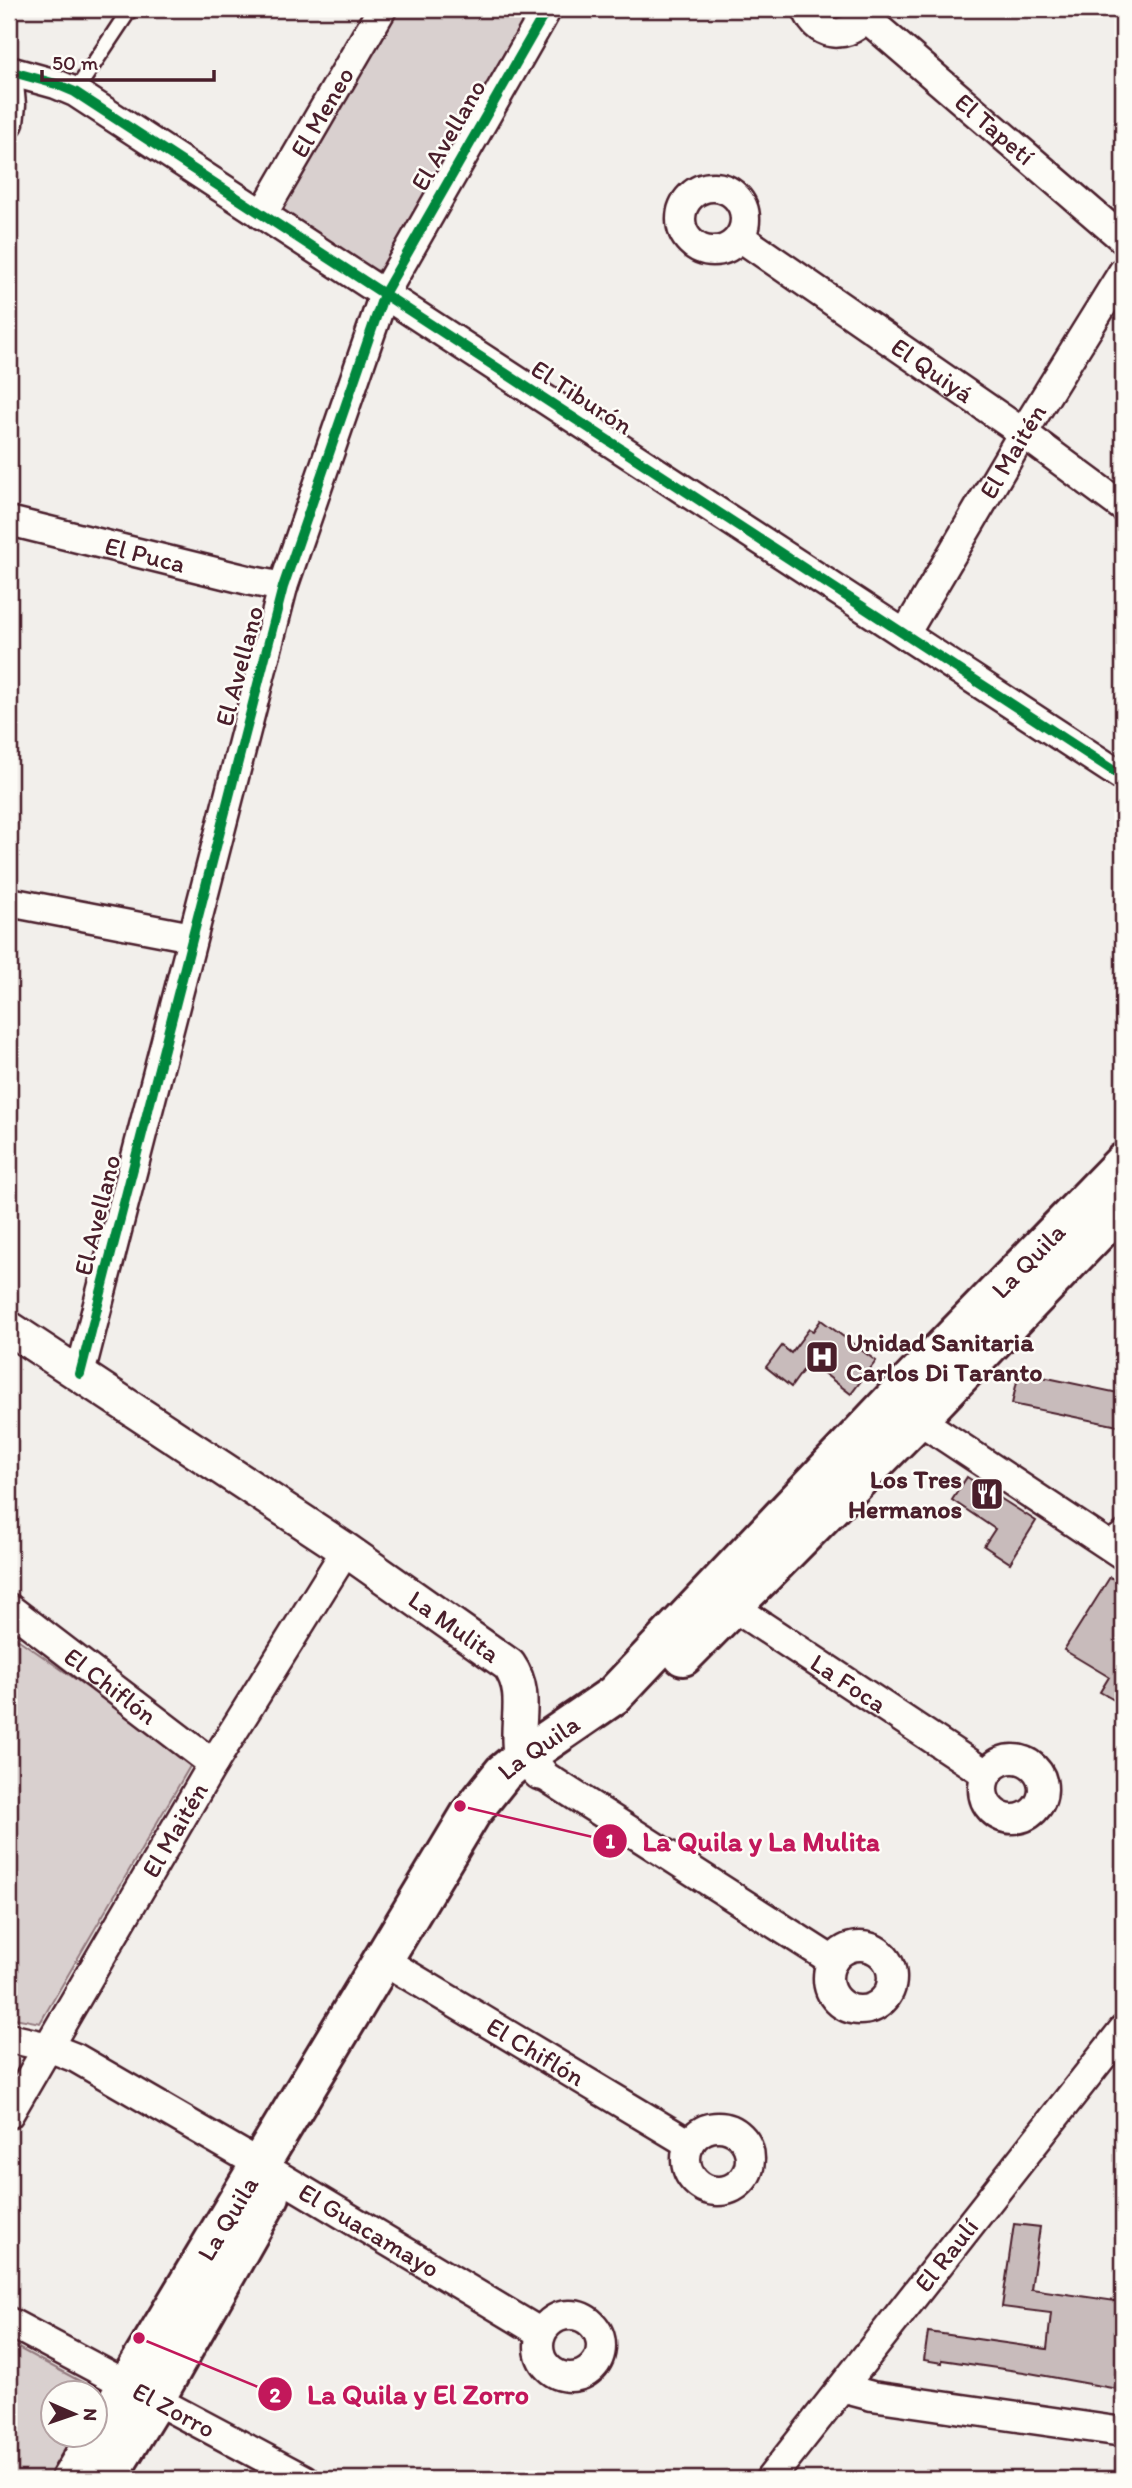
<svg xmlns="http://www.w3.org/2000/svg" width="1132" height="2488" font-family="Itim,sans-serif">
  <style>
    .green { fill: #d9d0cf; stroke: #92787d; stroke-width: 2 }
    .building { fill: #c8bbbb; stroke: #4a1f2b; stroke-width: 2 }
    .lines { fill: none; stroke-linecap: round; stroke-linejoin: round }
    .service-casing { stroke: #4a1f2b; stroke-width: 19 }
    .minor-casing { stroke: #4a1f2b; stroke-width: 33 }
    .tertiary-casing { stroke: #4a1f2b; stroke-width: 38 }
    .secondary-casing { stroke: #4a1f2b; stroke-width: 44 }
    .service { stroke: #fdfcf7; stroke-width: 14 }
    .minor { stroke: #fdfcf7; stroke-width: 28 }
    .tertiary { stroke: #fdfcf7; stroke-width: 33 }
    .secondary { stroke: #fdfcf7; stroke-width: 38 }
    .cycleway-casing { stroke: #fdfcf7; stroke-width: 15 }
    .cycleway { stroke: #00873e; stroke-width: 10 }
    .labels { text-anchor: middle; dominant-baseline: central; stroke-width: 5; stroke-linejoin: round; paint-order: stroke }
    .street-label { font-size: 26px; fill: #4a1f2b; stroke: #fdfcf7 }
    .poi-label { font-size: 26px; font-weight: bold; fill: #4a1f2b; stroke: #fdfcf7; text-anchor: start }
    .leader { fill: none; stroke: #c2185b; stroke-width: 2.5 }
    .callout-dot { fill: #c2185b; stroke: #fdfcf7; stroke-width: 2.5 }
    .mark-label { font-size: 21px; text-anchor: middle; font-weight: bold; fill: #fff }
    .callout-label { font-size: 28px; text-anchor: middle; font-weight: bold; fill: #c2185b; stroke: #fdfcf7; stroke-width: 5; stroke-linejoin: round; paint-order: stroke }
  </style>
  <rect width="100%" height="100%" fill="#f2efeb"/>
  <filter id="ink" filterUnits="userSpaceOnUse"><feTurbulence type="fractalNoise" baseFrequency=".0143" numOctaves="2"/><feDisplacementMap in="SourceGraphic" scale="14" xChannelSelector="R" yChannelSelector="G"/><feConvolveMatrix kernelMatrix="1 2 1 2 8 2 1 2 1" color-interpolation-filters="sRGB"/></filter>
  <g filter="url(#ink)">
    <path class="green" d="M390,9H540L384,268L374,272L289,220L283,209L285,194Z
      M9,1633L193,1761L40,2023L9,2017Z
      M9,2343L102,2393L95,2405L94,2394H52V2436H77L51,2479H9Z"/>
    <path class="building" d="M821,1320L876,1361L851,1394L809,1362L791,1387L766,1367L782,1346L791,1353L809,1329L813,1331Z
      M1019,1372L1123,1394V1427L1012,1404Z
      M967,1477L1036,1521L1010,1563L984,1546L995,1529L952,1500Z
      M1110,1577L1123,1585V1705L1100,1692L1109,1677L1064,1650Z
      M1014,2224L1040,2227L1031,2289L1123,2302V2390L1024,2372L942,2360V2363L924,2360L928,2332L1047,2349L1051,2313L1002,2307Z"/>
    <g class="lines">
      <defs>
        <path id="service" d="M75,92L130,9
          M1104,1542L1123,1528"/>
        <g id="minor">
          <path d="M807,9C818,43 857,38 870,9"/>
          <path id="s1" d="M866,18L1123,239"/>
          <path d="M9,71L56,84L75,92L1123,777"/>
          <path d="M9,84L11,105L9,123"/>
          <circle cx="713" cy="219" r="32"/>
          <path id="s2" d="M262,215L382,9"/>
          <path id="s3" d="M740,237L1023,433L1123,507"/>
          <path id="s4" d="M9,521L252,581L283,587"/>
          <path id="s5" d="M905,634L1023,433L1123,272"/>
          <path d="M9,902L192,937"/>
          <path d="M80,1374L283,587L384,294L547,9"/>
          <path d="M918,1419L1123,1555"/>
          <path id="s6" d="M717,1596L986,1774"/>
          <path id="s7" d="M9,1608L213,1764"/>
          <circle cx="1013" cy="1789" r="30"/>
          <path d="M540,1773L833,1961"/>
          <circle cx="860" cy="1978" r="32"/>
          <path id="s8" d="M383,1960L690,2144"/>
          <path id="s9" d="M9,2038L48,2047L76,2058L259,2164L541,2333"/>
          <path id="s10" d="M9,2114L213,1764L346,1550"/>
          <circle cx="718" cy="2159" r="32"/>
          <circle cx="570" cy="2346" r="31"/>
          <path id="s11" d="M9,2322L304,2479"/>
          <path d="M842,2388L872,2396L1123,2432"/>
          <path id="s12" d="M770,2479L1123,2030"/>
        </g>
        <g id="tertiary">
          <path id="s13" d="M9,1328L346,1550L509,1665C529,1694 515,1720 520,1752L540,1773"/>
        </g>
        <g id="secondary">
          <path d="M683,1656L918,1419L1123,1205"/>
          <path id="s14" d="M71,2479L471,1813L503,1773L515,1763L614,1695L890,1403L1123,1163"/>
          <path d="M106,2479L154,2401L270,2196"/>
        </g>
      </defs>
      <use href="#service" class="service-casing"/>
      <use href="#minor" class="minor-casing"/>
      <use href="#tertiary" class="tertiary-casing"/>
      <use href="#secondary" class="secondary-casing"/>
      <use href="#service" class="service"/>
      <use href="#minor" class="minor"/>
      <use href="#tertiary" class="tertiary"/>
      <use href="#secondary" class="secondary"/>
      <defs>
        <path id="cycleway" d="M9,71L56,84L75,92L1123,777
          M80,1374L283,587L384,294L547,9"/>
      </defs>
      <use href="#cycleway" class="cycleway-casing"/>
      <use href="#cycleway" class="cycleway"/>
    </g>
  </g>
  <defs>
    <symbol id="hospital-square" viewBox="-11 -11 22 22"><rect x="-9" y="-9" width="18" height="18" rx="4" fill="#4a1f2b" stroke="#fdfcf7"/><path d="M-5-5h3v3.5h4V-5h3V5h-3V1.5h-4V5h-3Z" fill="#fff"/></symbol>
    <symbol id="restaurant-square" viewBox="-11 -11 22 22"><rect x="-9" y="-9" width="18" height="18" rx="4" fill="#4a1f2b" stroke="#fdfcf7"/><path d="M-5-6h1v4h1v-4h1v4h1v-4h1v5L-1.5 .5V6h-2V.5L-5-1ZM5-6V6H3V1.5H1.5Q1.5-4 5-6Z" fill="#fff"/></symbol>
  </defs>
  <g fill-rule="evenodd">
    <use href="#hospital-square" x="803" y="1338" width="38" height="38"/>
    <use href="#restaurant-square" x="968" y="1475" width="38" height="38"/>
  </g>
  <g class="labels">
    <g class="street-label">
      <text stroke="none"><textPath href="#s2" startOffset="119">El Meneo</textPath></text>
      <text stroke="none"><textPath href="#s1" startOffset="170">El Tapetí</textPath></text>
      <text transform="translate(448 135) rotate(-60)">El Avellano</text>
      <text stroke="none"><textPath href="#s3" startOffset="234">El Quiyá</textPath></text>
      <text transform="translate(582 397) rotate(33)">El Tiburón</text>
      <text stroke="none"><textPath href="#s5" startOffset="212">El Maitén</textPath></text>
      <text stroke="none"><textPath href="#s4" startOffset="140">El Puca</textPath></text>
      <text transform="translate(239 666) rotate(-75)">El Avellano</text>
      <text transform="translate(97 1215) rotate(-76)">El Avellano</text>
      <text stroke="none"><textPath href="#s14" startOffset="1564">La Quila</textPath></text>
      <text stroke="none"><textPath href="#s13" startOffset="536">La Mulita</textPath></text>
      <text stroke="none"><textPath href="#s6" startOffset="158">La Foca</textPath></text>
      <text stroke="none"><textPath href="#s7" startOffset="128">El Chiflón</textPath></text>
      <text stroke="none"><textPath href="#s14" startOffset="872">La Quila</textPath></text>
      <text stroke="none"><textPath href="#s10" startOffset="329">El Maitén</textPath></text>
      <text stroke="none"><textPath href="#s8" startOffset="178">El Chiflón</textPath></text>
      <text stroke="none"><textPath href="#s14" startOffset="304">La Quila</textPath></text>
      <text stroke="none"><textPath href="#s9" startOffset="410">El Guacamayo</textPath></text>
      <text stroke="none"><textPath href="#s12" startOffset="285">El Raulí</textPath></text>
      <text stroke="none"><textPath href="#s11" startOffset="187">El Zorro</textPath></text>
    </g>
    <g class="poi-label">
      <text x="846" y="1342">Unidad Sanitaria<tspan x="846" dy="30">Carlos Di Taranto</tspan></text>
      <text x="962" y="1479" text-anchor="end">Los Tres<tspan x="962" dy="30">Hermanos</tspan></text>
    </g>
  </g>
  <path class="leader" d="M460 1806L610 1841M139 2338L275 2394"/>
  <g class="callout-dot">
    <circle cx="460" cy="1806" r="7"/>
    <circle cx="139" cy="2338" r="7"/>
    <circle cx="610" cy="1841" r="18"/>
    <circle cx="275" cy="2394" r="18"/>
  </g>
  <g class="mark-label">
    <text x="610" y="1848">1</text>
    <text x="275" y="2402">2</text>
  </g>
  <g class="callout-label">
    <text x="761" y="1851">La Quila y La Mulita</text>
    <text x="418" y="2404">La Quila y El Zorro</text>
  </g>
  <rect width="1132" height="2488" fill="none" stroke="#fdfcf7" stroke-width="35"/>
  <rect x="18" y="18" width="1097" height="2453" fill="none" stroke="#4a1f2b" stroke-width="2.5" filter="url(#ink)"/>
  <g transform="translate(74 2414) rotate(92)"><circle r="33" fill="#fdfcf7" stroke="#b5a4a5" stroke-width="2"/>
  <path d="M0-5L12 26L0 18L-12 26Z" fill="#4a1f2b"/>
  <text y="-10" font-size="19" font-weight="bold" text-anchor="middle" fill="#4a1f2b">N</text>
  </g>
  <path d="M42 70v10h172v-10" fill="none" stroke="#4a1f2b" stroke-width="3.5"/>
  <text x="52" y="70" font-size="21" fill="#4a1f2b" stroke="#fdfcf7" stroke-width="5" paint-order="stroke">50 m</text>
</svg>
